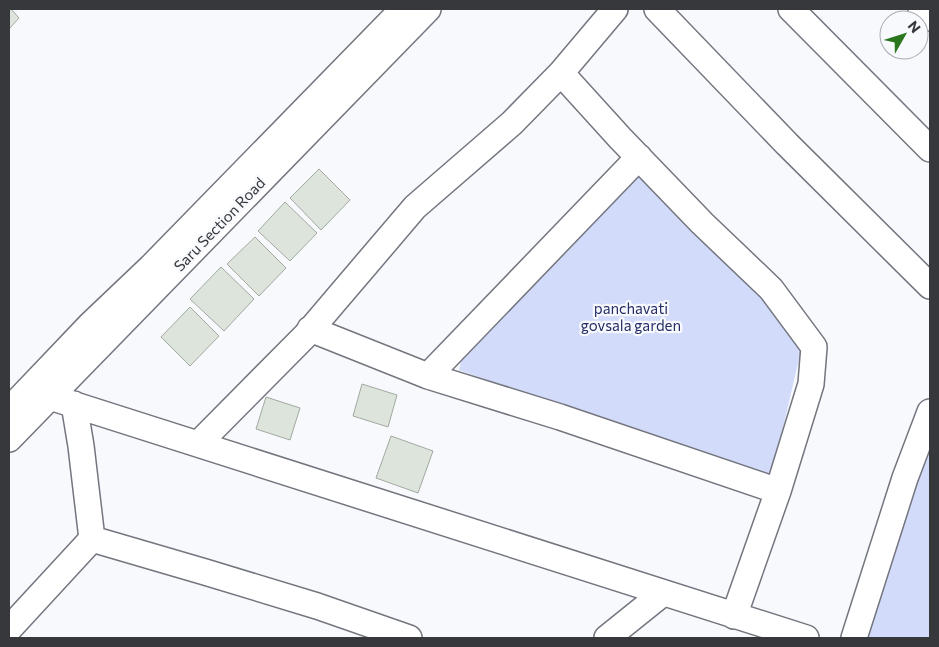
<svg xmlns="http://www.w3.org/2000/svg" width="939" height="647" font-family="Commissioner,sans-serif">
  <style>
    .green { fill: #d2dbf9 }
    .building { fill: #dde4db; stroke: #a2a9a1 }
    .lines { fill: none; stroke-linecap: round; stroke-linejoin: round }
    .minor-casing { stroke: #74767f; stroke-width: 28 }
    .minor { stroke: #fff; stroke-width: 25 }
    .labels { text-anchor: middle; dominant-baseline: central; stroke-width: 4.5; stroke-linejoin: round; paint-order: stroke }
    .street-label { font-size: 15px; fill: #37383c; stroke: #f8f9fd }
    .park-label { font-size: 15px; fill: #242e65; stroke: #f8f9fd }
  </style>
  <rect width="100%" height="100%" fill="#f8f9fd"/>
  <path class="green" d="M638,170L766,299L801,350L771,480L459,370L466,339Z
    M930,424V638H865Z"/>
  <path class="building" d="M9,9H14L12,10L19,18L9,29Z
    M319,169L350,200L321,230L290,198Z
    M285,202L317,233L290,261L258,231Z
    M255,237L286,268L259,296L227,264Z
    M221,267L254,299L224,331L190,299Z
    M190,307L219,336L190,366L161,337Z
    M362,384L397,395L388,427L353,416Z
    M266,397L300,408L290,440L256,429Z
    M391,436L433,451L418,493L376,478Z"/>
  <g class="lines">
    <defs>
      <path id="minor" d="M657,9L787,144L930,286
        M791,9L930,149
        M921,9L930,18
        M561,73L620,138L702,223L771,289L814,347L811,384L778,491L734,616
        M310,329L428,376L560,417L778,491
        M428,376L639,157
        M28,390L806,638
        M74,404L81,446L92,539
        M9,410L90,325L151,267L403,9
        M9,439L428,9
        M198,444L306,335L415,207L512,123L561,73L615,9
        M9,629L92,539L205,572L317,606L409,638
        M607,638L663,593
        M854,638L905,478L930,412"/>
    </defs>
    <use href="#minor" class="minor-casing"/>
    <use href="#minor" class="minor"/>
  </g>
  <g class="labels">
    <g class="street-label">
      <text transform="translate(219 224) rotate(-46)">Saru Section Road</text>
    </g>
    <g class="park-label">
      <text x="631" y="308">panchavati<tspan x="631" dy="17">govsala garden</tspan></text>
    </g>
  </g>
  <rect width="939" height="647" fill="none" stroke="#37383c" stroke-width="20"/>
  <g transform="translate(904 35) rotate(51)"><circle r="24" fill="#f8f9fd" stroke="#abacb0"/>
  <path d="M0-4L9 19L0 12L-9 19Z" fill="#29761c"/>
  <text y="-8" font-size="14" font-weight="bold" text-anchor="middle" fill="#37383c">N</text>
  </g>
</svg>
